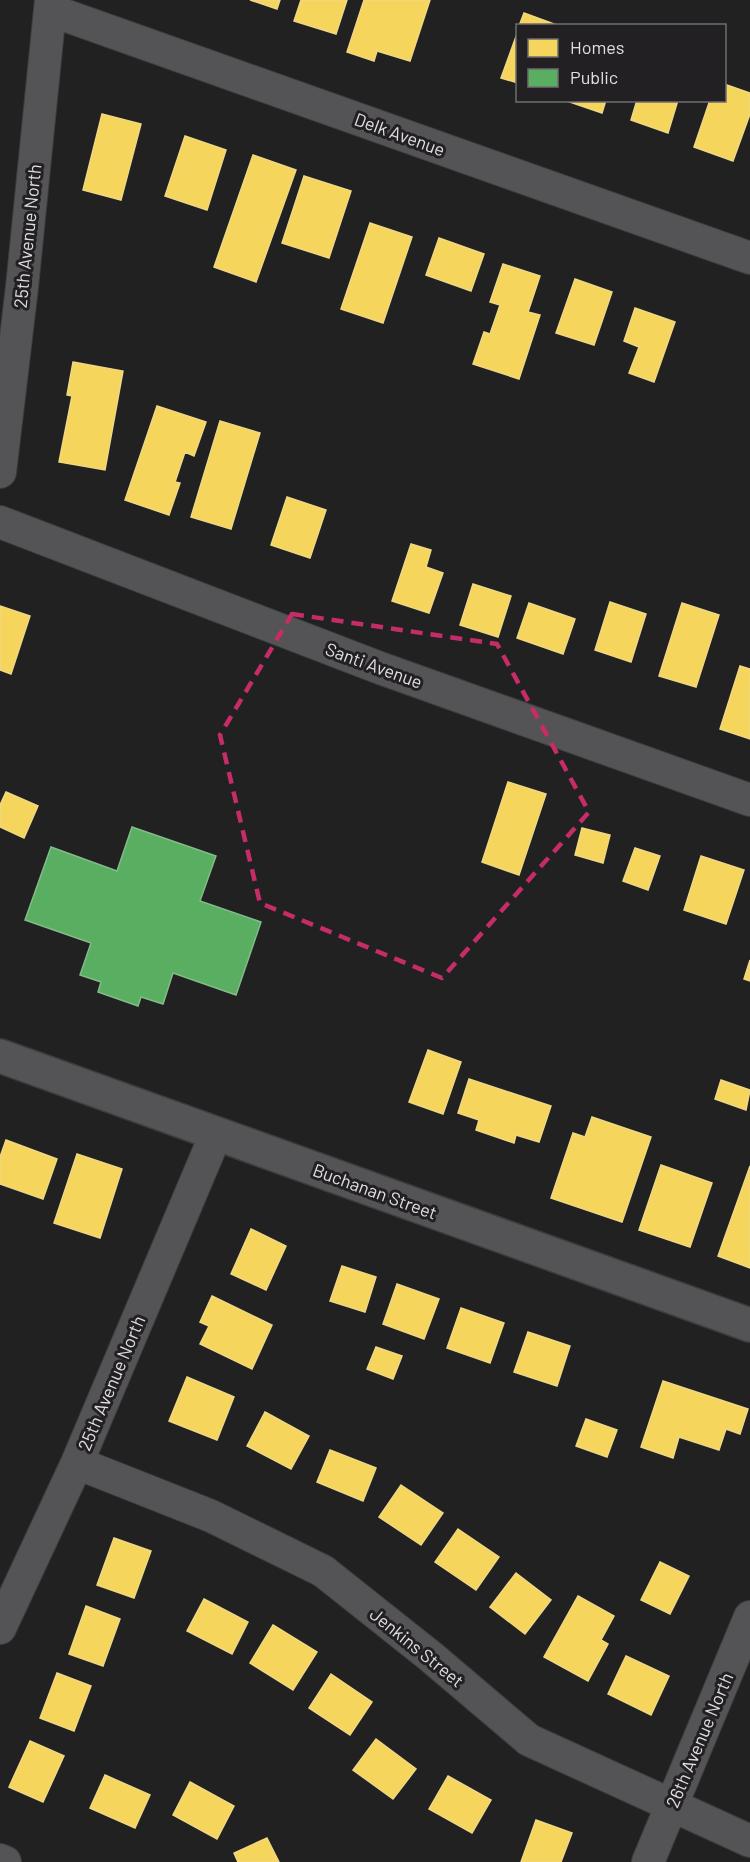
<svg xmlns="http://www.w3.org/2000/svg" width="750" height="1862" font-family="Barlow,sans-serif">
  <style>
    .homes { fill: #f6d55c; stroke: #efd884; stroke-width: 1.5 }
    .public { fill: #5aae61; stroke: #82bc87; stroke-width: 1.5 }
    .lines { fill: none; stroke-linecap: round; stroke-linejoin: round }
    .minor-casing { stroke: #3e3d3e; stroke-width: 34 }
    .tertiary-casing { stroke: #3e3d3e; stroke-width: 36 }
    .minor { stroke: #545355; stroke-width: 32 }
    .tertiary { stroke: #545355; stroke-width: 33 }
    .marked { fill: none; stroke: #c52c68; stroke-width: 4.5; stroke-dasharray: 12 8; stroke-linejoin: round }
    .labels { text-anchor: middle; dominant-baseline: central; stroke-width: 6; stroke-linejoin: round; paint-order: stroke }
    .street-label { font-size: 18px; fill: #e0dee0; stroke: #222023 }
  </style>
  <rect width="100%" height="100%" fill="#222122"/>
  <path class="homes" d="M250,0H280L277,9Z
    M301,0H347L336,34L294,21Z
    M364,0H430L410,61L377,51L374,61L347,52Z
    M524,13L557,25V26H519Z
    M518,31V83L501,78Z
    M724,84L750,93V114L733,161L694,147L710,100H724Z
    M564,100H606L602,113Z
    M637,100H678L668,133L631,120Z
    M102,114L141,124L121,200L83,190Z
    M185,136L226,150L207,210L165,196Z
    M253,155L296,170L256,282L214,267Z
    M304,176L351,191L329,258L282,243Z
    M370,223L412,237L383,323L341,309Z
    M439,238L484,254L471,291L426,275Z
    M503,264L540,276L528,312L540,315L519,379L473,364L484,332L490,334L500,305L490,302Z
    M575,279L612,292L594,345L556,333Z
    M635,308L675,322L654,382L629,373L639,347L624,341Z
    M73,362L123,371L105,470L59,462L72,396L67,395Z
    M157,406L206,422L194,456L185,452L175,482L180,483L169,515L125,500Z
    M220,421L260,433L231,529L191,517Z
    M287,497L326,510L310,558L271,545Z
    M411,544L431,550L426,567L443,573L429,613L392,601Z
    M473,584L511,596L498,637L460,625Z
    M610,602L646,614L631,662L595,650Z
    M529,603L575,619L563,654L517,638Z
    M682,603L719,615L696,687L659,676Z
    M0,606L30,616L11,674L0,670Z
    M740,666L750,669V739L720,729Z
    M508,782L546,794L519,875L482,862Z
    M6,792L38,806L24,838L0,827V805Z
    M582,828L610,835L603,863L575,855Z
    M635,848L660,856L648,890L623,881Z
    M701,856L744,870L726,924L684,910Z
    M750,960V981L744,979Z
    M428,1050L461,1062L443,1114L409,1102Z
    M469,1079L551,1106L539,1142L516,1135L514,1143L476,1130L479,1120L458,1113Z
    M721,1080L750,1090L746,1110L715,1099Z
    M592,1117L651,1137L622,1222L551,1198L573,1133L585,1137Z
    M6,1140L57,1159L43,1199L0,1184V1157Z
    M77,1154L122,1169L100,1238L54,1223Z
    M661,1165L712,1183L690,1247L639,1230Z
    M750,1166V1268L718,1256Z
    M251,1229L286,1246L266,1290L231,1274Z
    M342,1266L376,1277L365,1312L330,1301Z
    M397,1284L439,1299L424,1339L383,1324Z
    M212,1296L272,1325L252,1369L200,1344L209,1326L200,1322Z
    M461,1308L504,1323L490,1363L447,1348Z
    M528,1332L570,1346L557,1386L514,1372Z
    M376,1347L402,1356L393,1379L367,1369Z
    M187,1377L234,1397L217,1440L169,1421Z
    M663,1381L748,1409L740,1434L726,1429L719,1450L679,1437L673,1458L641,1447Z
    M265,1412L309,1436L291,1469L247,1446Z
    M586,1419L617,1430L607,1457L576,1446Z
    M330,1450L376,1468L363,1501L317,1482Z
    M401,1485L443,1513L421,1545L379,1517Z
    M458,1529L499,1557L476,1590L435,1562Z
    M114,1538L151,1551L134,1598L97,1585Z
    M660,1562L689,1576L670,1614L641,1600Z
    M516,1573L551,1600L525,1634L490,1607Z
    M578,1596L614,1616L601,1640L608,1644L588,1681L544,1657Z
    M204,1599L248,1622L232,1654L187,1631Z
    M86,1606L120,1619L103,1666L69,1654Z
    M273,1625L317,1652L293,1690L250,1663Z
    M626,1656L669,1676L651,1715L608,1694Z
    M57,1673L91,1686L74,1731L40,1718Z
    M331,1674L372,1702L350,1735L309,1708Z
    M376,1739L416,1769L393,1799L353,1770Z
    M30,1741L64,1756L43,1802L9,1787Z
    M105,1775L150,1795L135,1828L90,1808Z
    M448,1776L491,1800L472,1833L429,1809Z
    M190,1782L234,1806L217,1839L173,1815Z
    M536,1820L572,1833L561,1862H521Z
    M267,1838L279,1862H238L234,1853Z"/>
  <path class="public" d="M132,827L216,856L200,901L261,922L236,995L173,973L163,1004L141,997L138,1006L98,992L101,982L80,975L91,943L25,920L51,847L117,871Z"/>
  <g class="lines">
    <defs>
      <path id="minor" d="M50,10L750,258
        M0,472L22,287L51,0
        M0,522L380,668L750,800
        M77,1463L211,1516L323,1571L430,1656L529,1740L750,1841
        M0,1628L77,1463L216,1134
        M0,1860L5,1862
        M648,1862L750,1617"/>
      <path id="tertiary" d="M0,1056L750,1325"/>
    </defs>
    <use href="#minor" class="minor-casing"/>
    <use href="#tertiary" class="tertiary-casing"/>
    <use href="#minor" class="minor"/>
    <use href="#tertiary" class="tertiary"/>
  </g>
  <path class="marked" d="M292,614L497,644L589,812L442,978L260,903L220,735Z"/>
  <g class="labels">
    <g class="street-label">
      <text transform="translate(400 134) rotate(20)">Delk Avenue</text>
      <text transform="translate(27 236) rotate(-84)">25th Avenue North</text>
      <text transform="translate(374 665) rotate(20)">Santi Avenue</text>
      <text transform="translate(375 1191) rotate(20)">Buchanan Street</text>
      <text transform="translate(111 1383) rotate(-67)">25th Avenue North</text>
      <text transform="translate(417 1647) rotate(39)">Jenkins Street</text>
      <text transform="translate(699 1740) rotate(-67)">26th Avenue North</text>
    </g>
  </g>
  <rect x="516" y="24" width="210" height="78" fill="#222023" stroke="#6e6c6f" stroke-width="1.5"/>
  <rect x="528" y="39" width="30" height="18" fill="#f6d55c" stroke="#6e6c6f" stroke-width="1.5"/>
  <text x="570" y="54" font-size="18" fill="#e0dee0">Homes</text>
  <rect x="528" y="69" width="30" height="18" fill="#5aae61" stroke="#6e6c6f" stroke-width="1.5"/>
  <text x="570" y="84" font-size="18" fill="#e0dee0">Public</text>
</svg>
